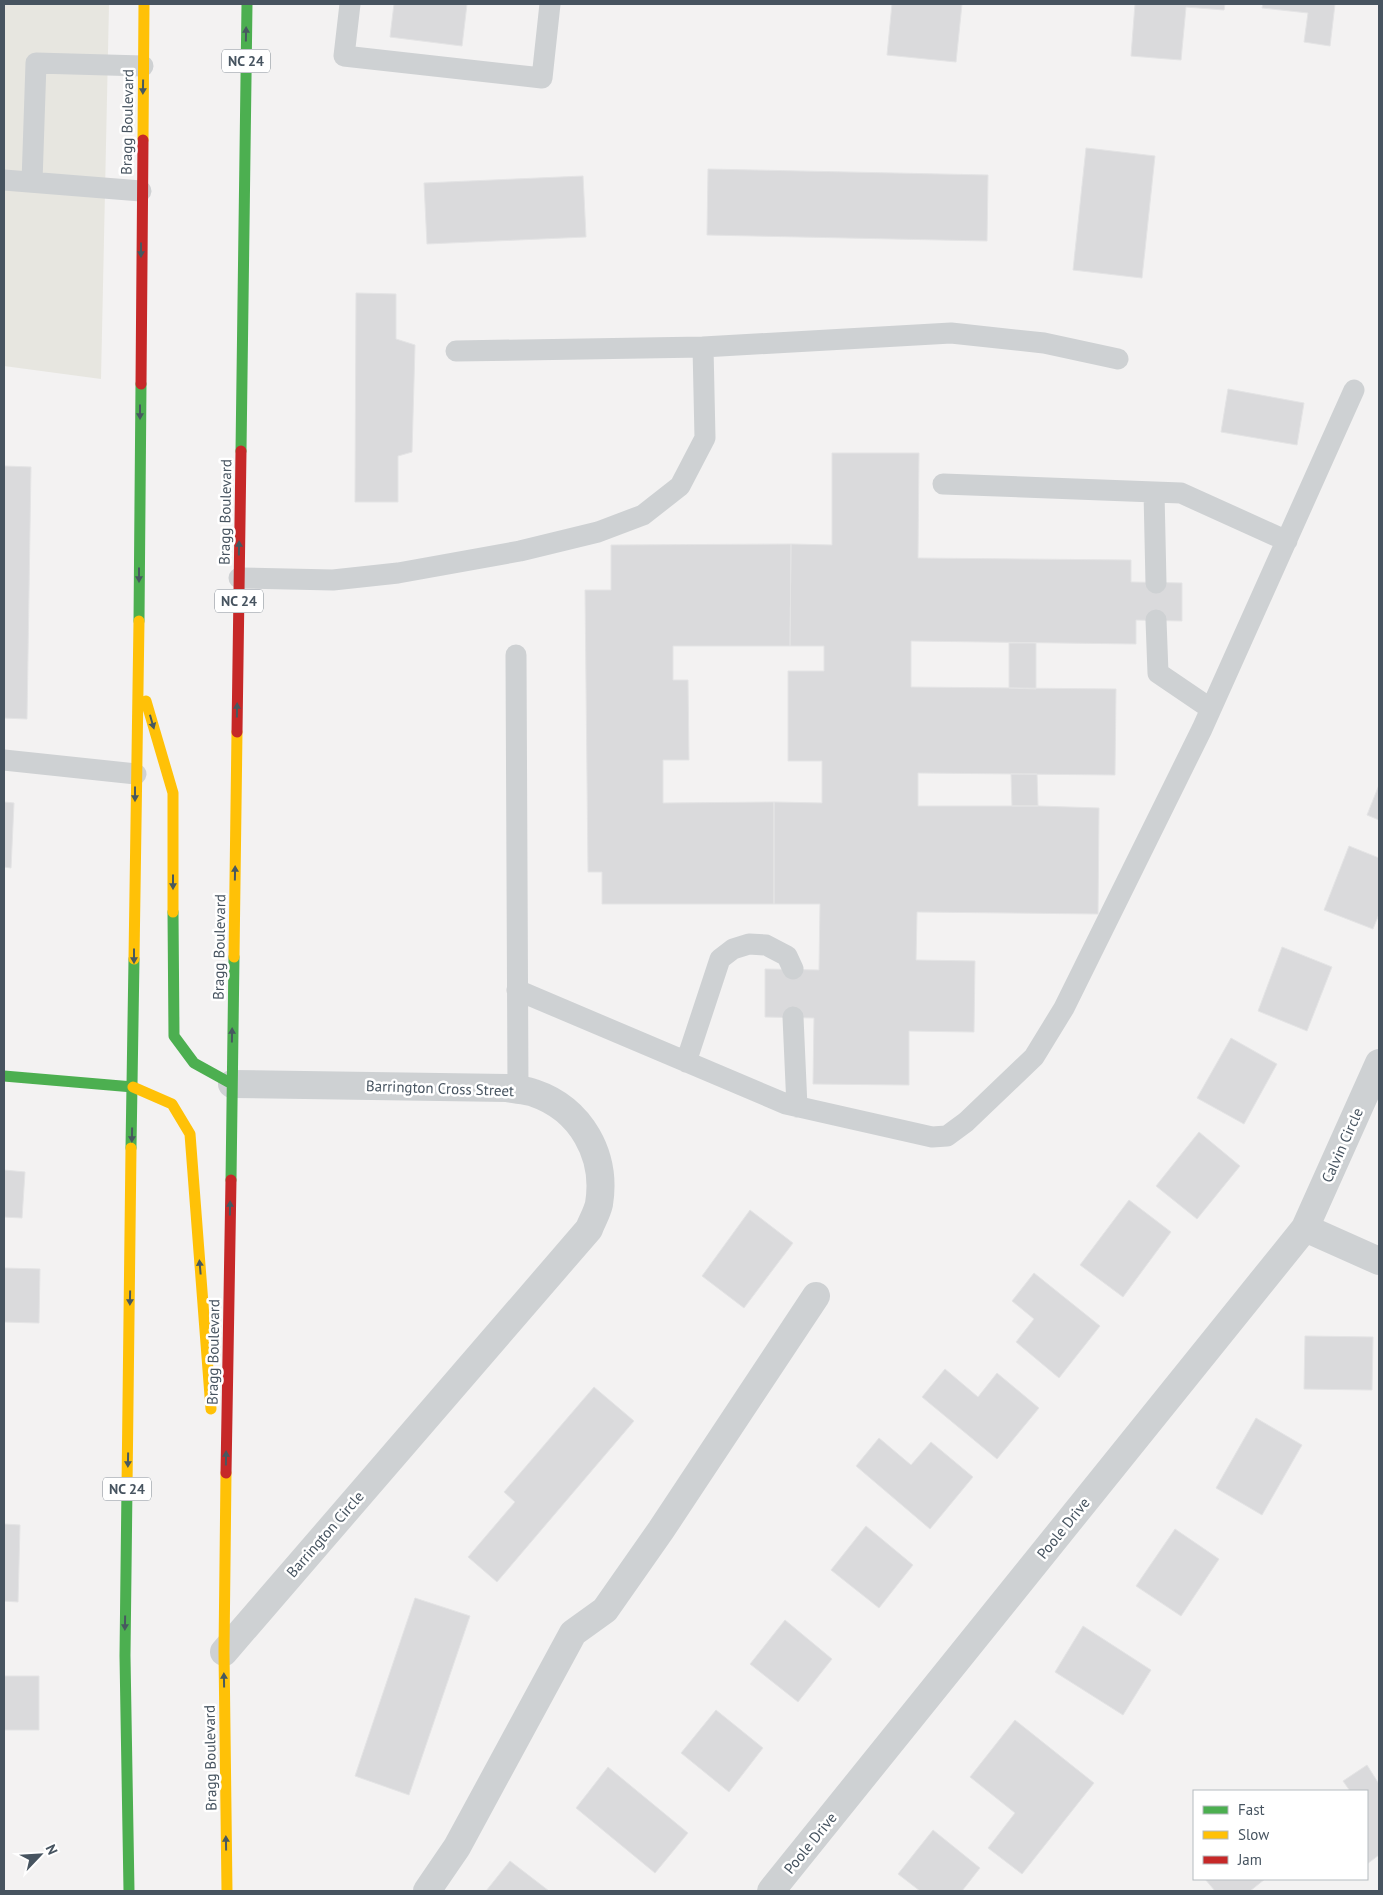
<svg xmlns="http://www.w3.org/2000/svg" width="1383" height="1895" font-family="'PT Sans',sans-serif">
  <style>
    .commercial { fill: #e7e6e0 }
    .building { fill: #dadadc; stroke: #e4e4e5 }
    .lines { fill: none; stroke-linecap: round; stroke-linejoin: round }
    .lane { stroke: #ced1d3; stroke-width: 21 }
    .street { stroke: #ced1d3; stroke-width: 28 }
    .fast { stroke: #4caf50; stroke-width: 11 }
    .slow { stroke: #ffc107; stroke-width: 11 }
    .jam { stroke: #c62828; stroke-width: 11 }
    .oneway { fill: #47595f }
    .labels { text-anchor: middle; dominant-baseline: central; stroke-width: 5; stroke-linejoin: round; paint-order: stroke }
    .shield { fill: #fff; stroke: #7e8790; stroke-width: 1 }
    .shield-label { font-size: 14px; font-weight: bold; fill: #475460 }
    .street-label { font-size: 15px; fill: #475460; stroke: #fff }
  </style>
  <rect width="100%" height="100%" fill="#f3f2f2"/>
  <path class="commercial" d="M4,4H109L101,379L4,366Z"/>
  <path class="building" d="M394,4H467L462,46L390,37Z
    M892,4H962L956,62L887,55Z
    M1135,4H1225L1224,10L1186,7L1181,60L1131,56Z
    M1263,4H1335L1330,46L1304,42L1308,13L1262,8Z
    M1086,148L1155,156L1142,278L1073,270Z
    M708,169L988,175L987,241L707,235Z
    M583,176L586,237L427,244L424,183Z
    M356,293L396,294V339L415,345L412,452L398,456V502H355Z
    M1228,389L1304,403L1297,445L1221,432Z
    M832,453H919L918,558L1131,560V582L1182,583V621L1136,620V644L911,641V687L1116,689L1115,775L918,773V806H1038L1099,808L1098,914L917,912L916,960L975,961L974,1032L909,1031V1085L813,1084L814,1018L765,1017V969L819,970L820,904H774V802L822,803V761H788V671H824V646H790L791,544L832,545Z
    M4,466L31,467L27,719L4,718Z
    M791,544L790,646H673V680H688L689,760H663V803L774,802V904H602V872H588L585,590H611V545Z
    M1009,643H1036V689L1009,688Z
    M1011,774H1037L1038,806H1012Z
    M1379,785V820L1367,815Z
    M4,802L14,803L11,868L4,867Z
    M1349,846L1379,858V914L1373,929L1324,910Z
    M1282,947L1332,967L1307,1031L1258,1011Z
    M1231,1038L1277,1064L1244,1124L1197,1098Z
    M1199,1132L1240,1166L1197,1219L1156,1186Z
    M4,1170L25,1172L22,1218L4,1217Z
    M1129,1200L1171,1232L1123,1297L1080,1265Z
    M750,1210L793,1243L744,1308L702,1276Z
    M4,1268L40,1269L39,1323L4,1322Z
    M1034,1273L1100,1326L1059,1378L1016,1342L1034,1319L1012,1301Z
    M1305,1336L1373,1337L1372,1390L1304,1389Z
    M945,1369L978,1397L997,1373L1039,1408L997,1459L922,1397Z
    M594,1387L634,1421L497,1582L468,1557L515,1502L504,1492Z
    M1256,1418L1302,1445L1262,1515L1216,1488Z
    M879,1438L911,1465L931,1442L973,1477L930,1529L856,1466Z
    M4,1524L20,1525L18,1602L4,1601Z
    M866,1526L913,1565L879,1608L831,1570Z
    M1175,1529L1219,1559L1181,1616L1136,1586Z
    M415,1598L470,1616L409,1795L355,1776Z
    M785,1620L832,1659L798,1702L750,1664Z
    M1083,1626L1151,1670L1123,1715L1055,1672Z
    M4,1676H39V1730H4Z
    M716,1710L763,1748L729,1792L681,1753Z
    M1015,1720L1094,1783L1022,1874L988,1848L1015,1813L970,1777Z
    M1367,1765L1379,1784V1855L1367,1864V1791H1350L1343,1781Z
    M608,1767L688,1833L655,1873L576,1808Z
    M933,1830L980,1868L962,1891H920L898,1874Z
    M510,1861L549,1891H486Z
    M1205,1879H1265L1250,1891H1215Z"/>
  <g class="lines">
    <path class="lane" d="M350,4L344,56L542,78L550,4
      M4,180L141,191
      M32,182L36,63L143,66
      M703,347L951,333L1044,343L1118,359
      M943,484L1181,493L1287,541
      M1154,492L1156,583
      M239,578L333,580L398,573L520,551L598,532L643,515L680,486L705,438L703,347L456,351
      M1156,620L1158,673L1211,709
      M516,655L518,1090
      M4,760L136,774
      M517,990L786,1104L932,1137L947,1136L966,1122L1034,1057L1064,1008L1202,729L1354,390
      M793,1017L797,1107
      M686,1062L720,959L733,949L749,944L766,945L787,956L793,969"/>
    <path class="street" d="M1305,1228L1379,1261
      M224,1652L589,1229C592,1221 597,1213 599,1204C607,1155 581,1109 534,1093C526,1090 516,1090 507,1088L232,1084
      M427,1891L457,1847L573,1633L605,1610L661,1530L816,1296
      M771,1891L1305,1228L1379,1063"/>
    <path class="fast" d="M241,451L247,4
      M139,621L141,384
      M173,912L174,1036L194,1063L232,1084
      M4,1076L133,1087
      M131,1148L134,959
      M231,1180L234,957
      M127,1487L125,1656L129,1891"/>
    <path class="slow" d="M143,140L144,4
      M146,701L173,793V912
      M234,957L237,732
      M134,959L139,621
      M133,1087L172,1104L190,1134L211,1409
      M226,1473L224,1652L227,1891
      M127,1487L131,1148"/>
    <path class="jam" d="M141,384L143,140
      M237,732L241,451
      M226,1473L231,1180"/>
  </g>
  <defs><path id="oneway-solid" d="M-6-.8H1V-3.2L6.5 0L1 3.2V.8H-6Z" transform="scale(1.25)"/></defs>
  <g class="oneway">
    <use href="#oneway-solid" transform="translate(246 34) rotate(-89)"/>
    <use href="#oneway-solid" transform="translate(143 87) rotate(91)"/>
    <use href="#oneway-solid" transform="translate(141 250) rotate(90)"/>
    <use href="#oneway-solid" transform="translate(140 412) rotate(90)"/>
    <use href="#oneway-solid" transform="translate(239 548) rotate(-89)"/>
    <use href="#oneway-solid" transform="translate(139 575) rotate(90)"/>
    <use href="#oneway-solid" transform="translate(237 710) rotate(-89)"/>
    <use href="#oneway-solid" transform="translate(152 722) rotate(74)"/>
    <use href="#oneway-solid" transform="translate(135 794) rotate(90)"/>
    <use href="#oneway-solid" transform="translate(235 873) rotate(-89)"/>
    <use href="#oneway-solid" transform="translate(173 882) rotate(90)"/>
    <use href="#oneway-solid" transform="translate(134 956) rotate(90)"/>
    <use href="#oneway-solid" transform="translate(232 1035) rotate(-89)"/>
    <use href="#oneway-solid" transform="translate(132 1135) rotate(91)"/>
    <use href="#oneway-solid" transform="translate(230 1208) rotate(-89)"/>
    <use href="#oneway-solid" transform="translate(200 1267) rotate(-95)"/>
    <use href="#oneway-solid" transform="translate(130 1298) rotate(91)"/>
    <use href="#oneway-solid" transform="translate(226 1458) rotate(-89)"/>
    <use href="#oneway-solid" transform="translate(128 1460) rotate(91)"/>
    <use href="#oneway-solid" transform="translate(125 1623) rotate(91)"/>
    <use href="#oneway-solid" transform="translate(224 1680) rotate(-91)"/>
    <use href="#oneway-solid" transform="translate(226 1843) rotate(-91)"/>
  </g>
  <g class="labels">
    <g class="shield">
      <rect x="222" y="49.5" width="48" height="23" rx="4"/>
      <rect x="215" y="589.5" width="48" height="23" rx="4"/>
      <rect x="103" y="1477.5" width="48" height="23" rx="4"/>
    </g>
    <g class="shield-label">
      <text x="246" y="61">NC 24</text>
      <text x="239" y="601">NC 24</text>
      <text x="127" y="1489">NC 24</text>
    </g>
    <g class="street-label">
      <text transform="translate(127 122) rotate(-89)">Bragg Boulevard</text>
      <text transform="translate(225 512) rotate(-89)">Bragg Boulevard</text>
      <text transform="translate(219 947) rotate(-89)">Bragg Boulevard</text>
      <text transform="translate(440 1088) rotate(2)">Barrington Cross Street</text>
      <text transform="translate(1342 1145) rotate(-66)">Calvin Circle</text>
      <text transform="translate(213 1352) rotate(-89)">Bragg Boulevard</text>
      <text transform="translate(1063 1528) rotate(-51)">Poole Drive</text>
      <text transform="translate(325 1534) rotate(-49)">Barrington Circle</text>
      <text transform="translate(210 1758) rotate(-91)">Bragg Boulevard</text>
      <text transform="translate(810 1843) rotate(-51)">Poole Drive</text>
    </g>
  </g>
  <rect width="1383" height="1895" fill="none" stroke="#475460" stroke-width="10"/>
  <rect x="1193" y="1790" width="175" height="90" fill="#ffffff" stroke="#b5bbbf"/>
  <rect x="1203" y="1806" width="25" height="8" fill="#4caf50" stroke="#b5bbbf"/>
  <text x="1238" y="1815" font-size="15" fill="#475460">Fast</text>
  <rect x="1203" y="1831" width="25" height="8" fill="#ffc107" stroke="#b5bbbf"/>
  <text x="1238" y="1840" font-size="15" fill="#475460">Slow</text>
  <rect x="1203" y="1856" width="25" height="8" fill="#c62828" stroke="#b5bbbf"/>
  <text x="1238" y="1865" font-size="15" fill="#475460">Jam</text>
  <g transform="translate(40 1855) rotate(65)" stroke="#ffffff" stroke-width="4" paint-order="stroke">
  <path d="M0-4L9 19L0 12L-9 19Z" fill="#475460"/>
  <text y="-8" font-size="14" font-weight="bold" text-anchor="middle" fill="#475460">N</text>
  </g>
</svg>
